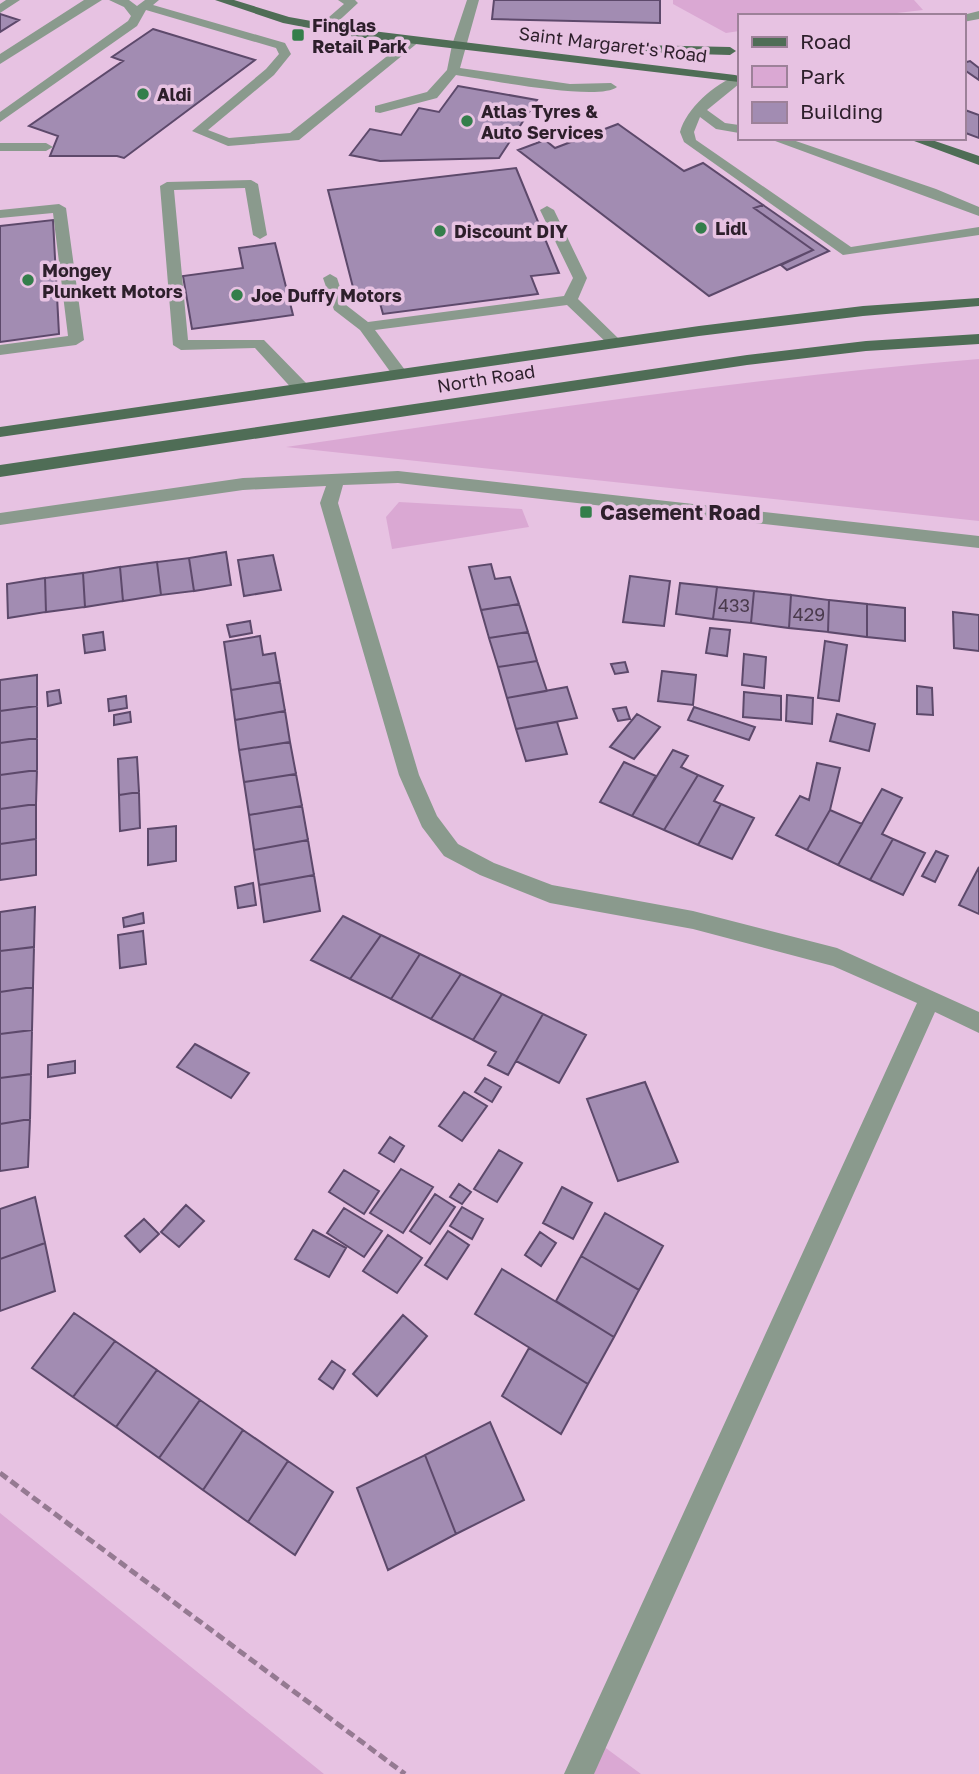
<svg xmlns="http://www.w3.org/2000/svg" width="979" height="1774" font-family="'Golos Text',sans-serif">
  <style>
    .green { fill: #daa8d3 }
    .building { fill: #a28cb2; stroke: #5d496b; stroke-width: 2 }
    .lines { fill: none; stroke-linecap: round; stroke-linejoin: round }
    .path { stroke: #957a92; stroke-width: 5; stroke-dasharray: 9 4.5; stroke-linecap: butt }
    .minor { fill: #8a9a8d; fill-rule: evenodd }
    .major { fill: #4f6d56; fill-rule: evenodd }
    .poi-dot { fill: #347e4b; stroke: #e7c2e2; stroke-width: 2.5 }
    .labels { text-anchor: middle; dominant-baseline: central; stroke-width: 7; stroke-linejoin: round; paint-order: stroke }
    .far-poi-label { font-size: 18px; font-weight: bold; fill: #2d1f2b; stroke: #e7c2e2; text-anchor: start }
    .far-street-label { font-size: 18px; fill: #2d1f2b; stroke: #e7c2e2 }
    .number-label { font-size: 18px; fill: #4a3a4d }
    .poi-label { font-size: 21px; font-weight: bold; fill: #2d1f2b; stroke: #e7c2e2; text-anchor: start }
  </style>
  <rect width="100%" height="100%" fill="#e7c2e2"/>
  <path class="green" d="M673,0H914L923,10L871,16H739V31L726,33L673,4Z
    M979,359V521L286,447C516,413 747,378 979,359Z
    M399,502L522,509L529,527L392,549L386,517Z
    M0,1513L324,1774H0Z
    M599,1743L641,1774H585Z"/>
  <path class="building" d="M494,0H660V23L492,19Z
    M0,14L19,20L0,32Z
    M153,29L255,60L124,158L117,156H50L58,136L29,126L123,61L112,57Z
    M970,61L979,68V80L963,69V63Z
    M458,86L537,100L499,158L380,161L350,155L370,129L401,135L419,108L439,112Z
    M965,110L979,115V138L963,132Z
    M618,124L684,171L703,163L763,205L754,208L813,250L709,296L518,150L545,140L555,148Z
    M516,168L559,273L531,276L538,294L383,314L378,296L356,299L328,190Z
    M763,205L829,251L787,270L781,265L813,250L754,208Z
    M53,220L59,334L0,342V226Z
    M275,243L293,315L192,329L183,276L243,268L239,248Z
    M226,552L231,585L194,591L189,558Z
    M273,555L281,590L244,596L238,560Z
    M189,558L194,591L161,595L157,562Z
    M157,562L161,595L123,601L120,567Z
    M491,564L495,579L510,577L519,604L481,610L469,567Z
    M120,567L123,601L85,607L83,573Z
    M83,573L85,607L46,612L45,578Z
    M630,576L670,581L664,626L623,622Z
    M45,578L46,612L8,618L7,584Z
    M680,583L717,587L713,619L676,614Z
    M717,587L754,591L751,623L713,619Z
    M754,591L791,595L789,628L751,623Z
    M791,595L829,600L828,632L789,628Z
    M829,600L867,604V637L828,632Z
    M519,604L528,632L489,638L481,610Z
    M867,604L905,608V641L867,637Z
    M953,612L979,615V651L954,648Z
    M250,621L252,633L230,637L227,625Z
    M710,628L730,630L727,656L706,653Z
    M103,632L105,650L85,653L83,635Z
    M528,632L537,661L498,667L489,638Z
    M260,636L263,655L275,653L280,682L231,690L224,642Z
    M825,641L847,645L839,701L818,698Z
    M744,654L766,657L764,688L742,685Z
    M537,661L547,691L507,698L498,667Z
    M625,662L628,672L615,674L611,664Z
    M662,671L696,675L693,705L658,701Z
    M37,675V706L0,711V680Z
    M280,682L285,711L235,720L231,690Z
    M917,686L932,688L933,715L917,714Z
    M567,687L577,718L516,729L507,698Z
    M59,690L61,703L48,706L47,692Z
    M744,692L781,696V720L743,717Z
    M787,695L813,698L812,724L786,721Z
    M126,696L127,708L109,711L108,699Z
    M37,706V738L0,743V711Z
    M626,707L630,719L618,721L613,709Z
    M694,707L755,727L749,740L688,720Z
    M285,711L290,742L239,750L235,720Z
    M130,712L131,722L114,725V715Z
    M637,714L660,727L634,759L610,747Z
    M837,714L875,724L869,751L830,741Z
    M557,722L567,754L526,761L516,729Z
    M37,738V770L0,775V743Z
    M290,742L296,774L244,782L239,750Z
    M673,750L688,756L681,767L698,775L664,830L632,816Z
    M137,757L139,792L119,795L118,759Z
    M624,762L656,776L632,816L600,802Z
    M817,763L840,768L830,810L807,850L776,835L800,796L809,800Z
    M37,770L36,804L0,809V775Z
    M296,774L302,806L249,815L244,782Z
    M698,775L723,786L714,801L721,804L698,845L664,830Z
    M882,789L902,798L882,834L893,839L870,880L838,865Z
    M139,792L140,828L120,831L119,795Z
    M36,804V839L0,844V809Z
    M721,804L754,818L732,859L698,845Z
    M302,806L308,840L254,850L249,815Z
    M830,810L862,824L838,865L807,850Z
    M176,826V861L148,865V829Z
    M36,839V875L0,880V844Z
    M893,839L925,853L903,895L870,880Z
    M308,840L314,875L259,885L254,850Z
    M936,851L948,856L935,882L922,876Z
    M979,867V914L959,905Z
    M314,875L320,911L264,922L259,885Z
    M253,883L256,905L238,908L235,887Z
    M35,907L34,947L0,951V912Z
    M143,913L144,923L124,927L123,918Z
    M343,916L381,935L350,979L311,960Z
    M143,931L146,964L120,968L118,935Z
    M381,935L420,954L391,999L350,979Z
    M34,947L33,987L0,992V951Z
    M420,954L461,974L431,1019L391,999Z
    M461,974L502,994L473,1040L431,1019Z
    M33,987L32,1030L0,1034V992Z
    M502,994L543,1014L508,1075L488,1065L496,1052L473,1040Z
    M543,1014L586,1035L559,1083L516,1061Z
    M32,1030L31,1074L0,1078V1034Z
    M195,1044L249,1073L231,1098L177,1067Z
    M75,1061V1073L48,1077V1065Z
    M31,1074L30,1119L0,1124V1078Z
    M485,1078L501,1087L492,1102L475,1092Z
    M645,1082L678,1162L618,1181L587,1099Z
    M464,1092L487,1106L462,1141L439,1126Z
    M30,1119L28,1167L0,1171V1124Z
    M390,1137L404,1146L394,1162L379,1153Z
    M499,1150L522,1163L497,1202L474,1189Z
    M401,1169L433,1187L403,1233L370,1213Z
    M344,1170L379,1191L364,1214L329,1192Z
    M459,1184L471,1192L462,1204L450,1197Z
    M562,1187L592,1203L573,1239L543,1223Z
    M435,1194L455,1207L430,1244L410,1231Z
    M35,1197L45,1243L0,1259V1209Z
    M186,1205L204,1221L179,1247L161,1232Z
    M462,1207L483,1219L472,1239L450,1226Z
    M344,1208L382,1231L364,1257L327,1233Z
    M605,1213L663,1246L639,1290L581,1256Z
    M144,1219L159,1234L140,1252L125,1236Z
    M313,1230L346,1248L329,1277L295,1259Z
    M448,1231L469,1245L447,1279L425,1265Z
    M540,1232L556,1243L541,1266L525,1255Z
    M388,1235L422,1258L397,1293L363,1271Z
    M45,1243L55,1291L0,1311V1259Z
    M581,1256L639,1290L614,1337L556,1301Z
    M502,1269L614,1337L588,1384L475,1314Z
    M74,1313L115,1341L73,1397L32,1368Z
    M403,1315L427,1336L377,1396L353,1374Z
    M115,1341L157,1370L116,1427L73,1397Z
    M529,1348L588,1384L561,1434L502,1396Z
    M332,1361L345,1370L333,1389L319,1379Z
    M157,1370L200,1400L159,1458L116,1427Z
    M200,1400L243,1430L203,1490L159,1458Z
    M490,1422L524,1500L456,1534L425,1455Z
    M243,1430L288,1461L248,1522L203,1490Z
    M425,1455L456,1534L388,1570L357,1488Z
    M288,1461L333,1492L295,1555L248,1522Z"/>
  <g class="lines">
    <path class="path" d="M0,1473L405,1774"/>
    <path class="minor" d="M6,0H20L0,13V4Z
      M84,0H102L0,64V54Z
      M109,0H129L137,6L145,0H159L153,5L285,43L291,54L274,75L208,130L229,138L290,133L410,38L420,41L299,140L228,146L192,131L266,69L279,54L276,48L146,10L137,26L0,122V112L128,21L131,16L124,7Z
      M338,0H355L358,3L329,30H321V24L344,4Z
      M467,0H479L460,68L570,84L611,83L617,87C599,102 484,79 456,75L437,98L380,113L375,112V106L427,92L447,70L452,45Z
      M979,11V19L963,22V16H959Z
      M737,76L739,84L707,110L725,123L739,125V133L716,129L700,117L694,132L696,140L851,247L979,227V235L843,255L684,142L680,132C686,109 715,83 737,76Z
      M767,138H787L936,189L979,207V216Z
      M0,143H46L53,147L46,151H0Z
      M251,180L258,184L267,235L260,239L253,235L245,188L174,190L188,340H264L307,384L309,388L307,392H295L255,348L181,350L173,345L160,186L167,182Z
      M59,204L66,208L84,340L76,345L0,355V345L68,336L53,213L0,218V210Z
      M547,206L554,210L587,278L578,299L620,340L623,343L620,346H610L567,305L375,330L408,374L400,379L394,377L360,330L334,310L323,278L330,274L337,278L346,305L368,322L564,296L573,278L540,210Z
      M398,471L979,536V548L398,483L343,485L338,503L419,775L437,816L458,844L494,863L552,885L693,911L837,948L979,1012V1033L935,1012L594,1774H564L917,1003L833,966L693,929L550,903L480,875L444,856L422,827L399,775L320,503L326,486L243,490L0,525V513L243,478Z"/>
    <path class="major" d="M215,0H234L289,17L356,29L735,75L739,76V82L356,37L283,23Z
      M592,44L730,47L736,51L730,55L588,51L586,48Z
      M906,138H926L979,156V165Z
      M979,298V306L863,316L699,336L0,437V427L699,326L863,306Z
      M979,334V344L866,351L747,365L0,477V465L747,355L866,341Z"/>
  </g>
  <g class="poi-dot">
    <rect x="291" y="28" width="14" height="14" rx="3.5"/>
    <circle cx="143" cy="94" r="7"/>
    <circle cx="467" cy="121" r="7"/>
    <circle cx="701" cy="228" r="7"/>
    <circle cx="440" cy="231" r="7"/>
    <circle cx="28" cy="280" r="7"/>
    <circle cx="237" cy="295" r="7"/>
    <rect x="579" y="505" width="14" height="14" rx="3.5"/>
  </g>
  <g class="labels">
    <g class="far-poi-label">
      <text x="312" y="25">Finglas<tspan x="312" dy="21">Retail Park</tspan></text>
      <text x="157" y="94">Aldi</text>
      <text x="481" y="111">Atlas Tyres &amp;<tspan x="481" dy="21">Auto Services</tspan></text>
      <text x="715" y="228">Lidl</text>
      <text x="454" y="231">Discount DIY</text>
      <text x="42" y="270">Mongey<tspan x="42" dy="21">Plunkett Motors</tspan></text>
      <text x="251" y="295">Joe Duffy Motors</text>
    </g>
    <g class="far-street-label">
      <text transform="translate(613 44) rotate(7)">Saint Margaret's Road</text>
      <text transform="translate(486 378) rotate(-9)">North Road</text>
    </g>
    <g class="number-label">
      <text x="734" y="605">433</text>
      <text x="809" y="614">429</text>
    </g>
    <g class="poi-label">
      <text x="600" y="512">Casement Road</text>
    </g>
  </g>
  <rect x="738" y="14" width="228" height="126" fill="#e7c2e2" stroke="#9d8199" stroke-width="2"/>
  <rect x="752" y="37" width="35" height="10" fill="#4f6d56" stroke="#9d8199" stroke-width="2"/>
  <text x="800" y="49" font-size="21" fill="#2d1f2b">Road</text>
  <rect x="752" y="66" width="35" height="21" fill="#daa8d3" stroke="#9d8199" stroke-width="2"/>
  <text x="800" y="84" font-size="21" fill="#2d1f2b">Park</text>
  <rect x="752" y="102" width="35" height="21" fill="#a28cb2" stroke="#9d8199" stroke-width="2"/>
  <text x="800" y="119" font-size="21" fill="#2d1f2b">Building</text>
</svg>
